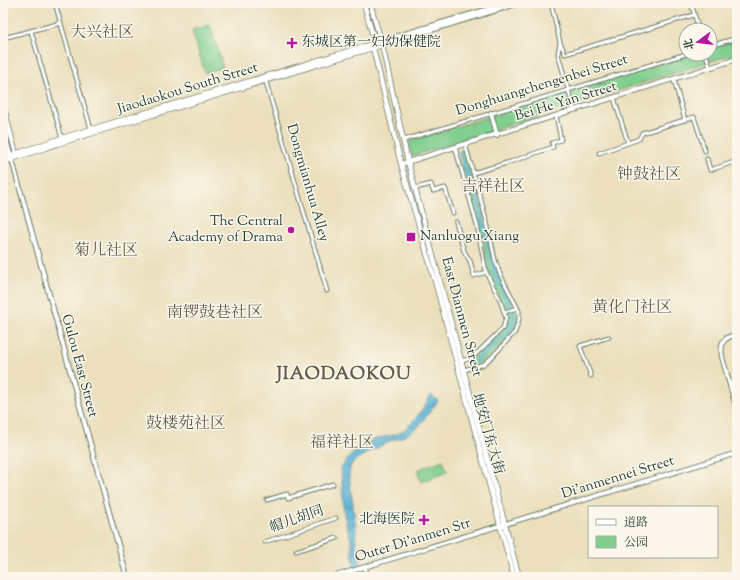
<svg xmlns="http://www.w3.org/2000/svg" width="740" height="580" font-family="'Sorts Mill Goudy','Noto Serif SC',serif">
  <style>
    .green { fill: #80cf8e; stroke: #508661 }
    .water { fill: url(#water-waves); stroke: #3c7886 }
    .lines { fill: none; stroke-linecap: round; stroke-linejoin: round }
    .canal { stroke: #5ab3d8; stroke-width: 3 }
    .street-casing { stroke: #667664; stroke-width: 5 }
    .secondary-casing { stroke: #667664; stroke-width: 6 }
    .primary-casing { stroke: #667664; stroke-width: 6 }
    .street { stroke: #fff; stroke-width: 3 }
    .secondary { stroke: #fff; stroke-width: 4 }
    .primary { stroke: #fff; stroke-width: 4.5 }
    .poi-dot { fill: #b5179e; stroke: #fbf7ec; stroke-width: 1.5 }
    .labels { text-anchor: middle; dominant-baseline: central; stroke-width: 3; stroke-linejoin: round; paint-order: stroke }
    .poi-label { font-size: 14px; fill: #1f3d34; stroke: #fbf7ec; text-anchor: start }
    .street-label { font-size: 14px; fill: #1f3d34; stroke: #fbf7ec }
    .quarter-label { font-size: 16px; fill: #655d4a; stroke: #fbf7ec }
    .district-label { font-size: 18px; font-weight: bold; letter-spacing: 1px; fill: #655d4a; stroke: #fbf7ec }
  </style>
  <defs>
    <pattern id="water-waves" width="16" height="10" patternUnits="userSpaceOnUse"><rect width="16" height="10" fill="#5ab3d8"/><path d="M0 5q4-4 8 0t8 0" fill="none" stroke="#4a93b0"/></pattern>
  </defs>
  <rect width="100%" height="100%" fill="#fbf7ec"/>
  <filter id="ink" filterUnits="userSpaceOnUse"><feTurbulence type="fractalNoise" baseFrequency=".025" numOctaves="2"/><feDisplacementMap in="SourceGraphic" scale="8" xChannelSelector="R" yChannelSelector="G"/><feConvolveMatrix kernelMatrix="1 2 1 2 8 2 1 2 1" color-interpolation-filters="sRGB"/></filter>
  <filter id="wash" filterUnits="userSpaceOnUse"><feTurbulence type="fractalNoise" baseFrequency=".012" numOctaves="4" result="noise"/><feDisplacementMap in="SourceGraphic" scale="16" xChannelSelector="R" yChannelSelector="G"/><feGaussianBlur stdDeviation="0.9" result="paint"/><feColorMatrix in="noise" values="0 0 0 0 0 0 0 0 0 0 0 0 0 0 0 0 0 1.4 0 .05"/><feComposite in="paint" operator="in"/></filter>
  <g filter="url(#wash)">
    <rect width="100%" height="100%" fill="#ebdfbc"/>
    <path class="green" d="M210,25L223,67L205,73L192,30Z
      M737,40V53L412,156L409,142L410,141L693,54H710V49Z
      M465,150L487,226L498,272L516,311L517,320L516,330L510,337L483,362L470,366L468,360L477,354L503,330L507,317L488,269L481,231L458,152Z
      M443,460L447,472L421,482L417,470Z"/>
    <path class="water" d="M431,395L438,401L419,426L405,436L390,441L360,457L353,462L350,468L349,474L356,530C354,545 360,562 364,577H355L351,540L344,515L341,468C350,455 363,442 379,438C387,436 395,436 402,431C415,422 424,408 431,395Z"/>
    <g class="lines">
      <path class="canal" d="M461,155L464,167L475,188L495,274L514,316L511,329L499,341L470,365"/>
    </g>
  </g>
  <g filter="url(#ink)">
    <g class="lines">
      <defs>
        <path id="street" d="M55,3L91,129
          M551,3L560,42L558,54L574,110
          M691,3L699,30
          M31,31L62,138
          M3,38L61,23
          M560,42L565,54L694,15
          M710,46L737,38
          M706,54L710,68
          M265,79L327,291
          M674,80L685,120
          M404,140L686,54
          M628,143L639,139L642,133L694,117L705,151
          M455,147L477,225L486,272L500,300L506,318L503,328L473,357L462,361
          M599,153L628,143L614,98
          M707,159L710,170L737,161
          M473,173L510,162L553,147L552,143L561,140L556,116
          M416,188L431,184L433,191L445,188L453,213
          M456,222L464,251L470,261L474,276L486,272
          M505,312L517,308
          M464,370L484,364L493,356L515,332L519,319V311L500,274L495,260L487,222L465,144
          M591,376L580,346L609,337
          M267,500L287,494L288,498L333,484
          M265,542L336,518
          M296,551L337,538
          M365,567L368,577"/>
        <path id="secondary" d="M381,41L509,3
          M382,45L520,3
          M491,113L497,135
          M12,160L127,577
          M401,164L737,59
          M737,334C723,338 720,342 722,357L737,410
          M332,577L737,453"/>
        <path id="primary" d="M364,3L374,41L373,44V48L401,164L435,281L514,577
          M370,3L382,45L408,162L519,577
          M3,105L16,154
          M3,130L11,158
          M3,158L62,138L375,43
          M3,162L57,144L382,45"/>
      </defs>
      <use href="#street" class="street-casing"/>
      <use href="#secondary" class="secondary-casing"/>
      <use href="#primary" class="primary-casing"/>
      <use href="#street" class="street"/>
      <use href="#secondary" class="secondary"/>
      <use href="#primary" class="primary"/>
    </g>
  </g>
  <g class="poi-dot">
    <path d="M290 37h4v4h4v4h-4v4h-4v-4h-4v-4h4z"/>
    <circle cx="291" cy="230" r="4"/>
    <rect x="406" y="232" width="10" height="10" rx="2"/>
    <path d="M422 514h4v4h4v4h-4v4h-4v-4h-4v-4h4z"/>
  </g>
  <g class="labels">
    <g class="poi-label">
      <text x="301" y="43">东城区第一妇幼保健院</text>
      <text x="283" y="222" text-anchor="end">The Central<tspan x="283" dy="16">Academy of Drama</tspan></text>
      <text x="420" y="237">Nanluogu Xiang</text>
      <text x="415" y="520" text-anchor="end">北海医院</text>
    </g>
    <g class="street-label">
      <text transform="translate(542 86) rotate(-17)">Donghuangchengenbei Street</text>
      <text transform="translate(188 89) rotate(-17)">Jiaodaokou South Street</text>
      <text transform="translate(566 102) rotate(-17)">Bei He Yan Street</text>
      <text transform="translate(307 183) rotate(74)">Dongmianhua Alley</text>
      <text transform="translate(461 317) rotate(75)">East Dianmen Street</text>
      <text transform="translate(79 366) rotate(75)">Gulou East Street</text>
      <text transform="translate(487 434) rotate(74)">地安门东大街</text>
      <text transform="translate(618 478) rotate(-17)">Di'anmennei Street</text>
      <text transform="translate(297 520) rotate(-19)">帽儿胡同</text>
      <text transform="translate(413 541) rotate(-17)">Outer Di'anmen Str</text>
    </g>
    <g class="quarter-label">
      <text x="102" y="33">大兴社区</text>
      <text x="649" y="175">钟鼓社区</text>
      <text x="493" y="187">吉祥社区</text>
      <text x="106" y="251">菊儿社区</text>
      <text x="632" y="308">黄化门社区</text>
      <text x="215" y="313">南锣鼓巷社区</text>
      <text x="186" y="424">鼓楼苑社区</text>
      <text x="342" y="443">福祥社区</text>
    </g>
    <g class="district-label">
      <text x="344" y="375">JIAODAOKOU</text>
    </g>
  </g>
  <rect width="740" height="580" fill="none" stroke="#fbf7ec" stroke-width="16"/>
  <rect x="588" y="506" width="130" height="52" fill="#fbf7ec" stroke="#a3ada2"/>
  <rect x="596" y="519" width="20" height="6" fill="#ffffff" stroke="#a3ada2"/>
  <text x="624" y="526" font-size="12" fill="#1f3d34">道路</text>
  <rect x="596" y="536" width="20" height="12" fill="#80cf8e" stroke="#a3ada2"/>
  <text x="624" y="546" font-size="12" fill="#1f3d34">公园</text>
  <g transform="translate(698 42) rotate(255)"><circle r="19" fill="#fbf7ec" stroke="#a3ada2"/>
  <path d="M0-3L7 15L0 10L-7 15Z" fill="#b5179e"/>
  <text y="-6" font-size="11" font-weight="bold" text-anchor="middle" fill="#1f3d34">北</text>
  </g>
</svg>
